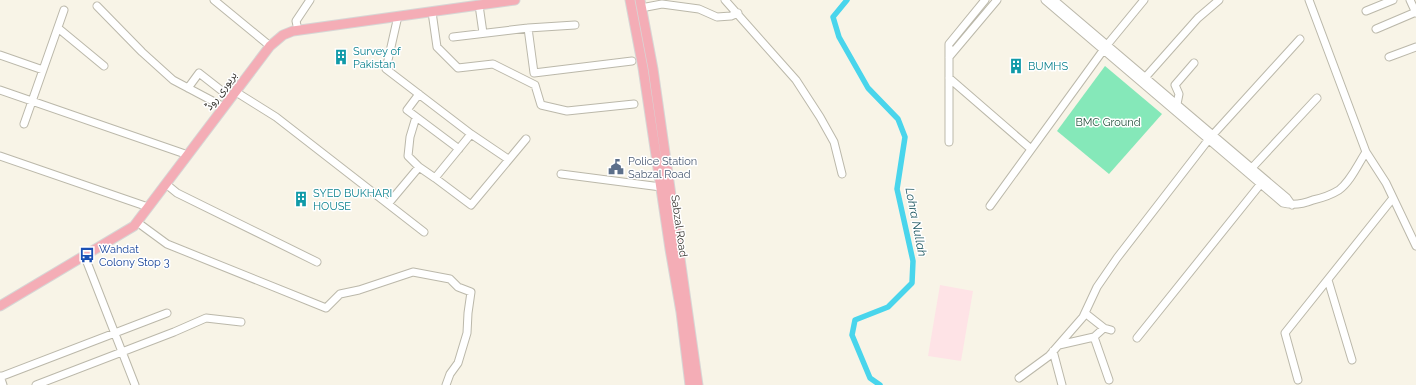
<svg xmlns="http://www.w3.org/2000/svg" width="1416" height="385" font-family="Raleway,'Noto Sans Arabic',sans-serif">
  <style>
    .industrial { fill: #fee3e6 }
    .green { fill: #85e8b9 }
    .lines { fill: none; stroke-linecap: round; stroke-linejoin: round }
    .canal { stroke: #49d5ec; stroke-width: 5.5 }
    .minor-casing { stroke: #bbb8aa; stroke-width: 9 }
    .major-casing { stroke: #d7d6d5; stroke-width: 11 }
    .minor { stroke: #fff; stroke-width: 7 }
    .major { stroke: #f4adb6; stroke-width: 9 }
    .labels { text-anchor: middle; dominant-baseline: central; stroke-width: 3; stroke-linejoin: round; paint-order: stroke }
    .culture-label { font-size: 11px; fill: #0d838f; stroke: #fff; text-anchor: start }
    .street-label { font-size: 11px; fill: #35332e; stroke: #fff }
    .park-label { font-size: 11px; fill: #27533f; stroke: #fff }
    .service-label { font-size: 11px; fill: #4e5e75; stroke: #fff; text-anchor: start }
    .transit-label { font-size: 11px; fill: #164399; stroke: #fff; text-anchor: start }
    .water-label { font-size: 12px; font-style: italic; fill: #225a64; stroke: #fff }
  </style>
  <rect width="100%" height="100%" fill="#f8f4e7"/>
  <path class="industrial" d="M940,285L973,291L961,361L928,356Z"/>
  <path class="green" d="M1105,66L1162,114L1109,174L1057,131Z"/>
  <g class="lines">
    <path class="canal" d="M847,0L833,17L839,37L868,88L898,119L905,137L897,189L913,261L912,283L888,307L855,320L852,335L870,378L880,385"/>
    <defs>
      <path id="minor" d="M214,0L270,46
        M725,0L796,80L820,117L834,142L842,174
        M1045,0L1283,203C1294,206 1303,204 1313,200C1322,198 1331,195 1339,190C1351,181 1358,164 1366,152
        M1054,0L1287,198L1292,205
        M1309,0L1366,152L1386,183L1416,246
        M1410,0L1416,13
        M479,5L483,33
        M97,6L142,52L173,80L224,107
        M641,8L662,4L699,9L717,17L731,16L738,13
        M1366,11L1393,0
        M432,12L437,47L458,68L493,64L535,85L541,105L567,111L634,104
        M398,16L386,69L471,134L508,159
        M58,28L104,66
        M528,28L534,73L632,61
        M1376,29L1416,12
        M298,30L296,21L310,0
        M453,37L528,28L575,25
        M0,55L43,70
        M949,57L997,0
        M1389,57L1416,47
        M949,78L1031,149
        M1143,80L1198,18L1219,0
        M188,88L199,73L231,98
        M0,90L188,155
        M236,92L276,117L424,232
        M419,94L407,110L459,149
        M1177,104L1179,94L1175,85L1194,63
        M416,117L410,137L408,156L419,167L435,178L471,205L526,139
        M24,124L64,10
        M949,142V44L985,0
        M0,156L148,207
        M1249,171L1317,98
        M561,174L661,187
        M435,178L471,134
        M166,184L177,193L317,262
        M388,204L419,167
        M990,206L1107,45L1144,0
        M137,222L167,244L326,308L340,294L359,290L413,272L450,279L458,287L471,292L468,313L467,333L458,363L450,374L446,385
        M85,257L135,385
        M1328,280L1352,360
        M1085,313L1104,328L1111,330
        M1094,337L1109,380
        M1137,338L1263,181
        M1059,345L1094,337L1104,328
        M1053,351L1062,385
        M0,376L3,385
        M0,377L167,313
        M1019,378L1049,356L1083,317L1097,287L1117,258L1209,139L1300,39
        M1298,380L1285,333L1393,198
        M36,385L174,332L206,318L241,322"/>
      <path id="major" d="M630,0L643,68L670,249L681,312L690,385
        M640,0L653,69L698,385
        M0,306L134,226L270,46L283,35L293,31L515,0"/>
    </defs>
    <use href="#minor" class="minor-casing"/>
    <use href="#major" class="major-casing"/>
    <use href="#minor" class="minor"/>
    <use href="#major" class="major"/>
  </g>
  <defs>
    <symbol id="building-bare" viewBox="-9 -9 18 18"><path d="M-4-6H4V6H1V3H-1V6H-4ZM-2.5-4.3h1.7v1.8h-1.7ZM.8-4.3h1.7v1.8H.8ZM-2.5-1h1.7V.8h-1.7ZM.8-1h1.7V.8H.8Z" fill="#0f9aa8" stroke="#fff" stroke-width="2.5" paint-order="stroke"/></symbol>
    <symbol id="civic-bare" viewBox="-9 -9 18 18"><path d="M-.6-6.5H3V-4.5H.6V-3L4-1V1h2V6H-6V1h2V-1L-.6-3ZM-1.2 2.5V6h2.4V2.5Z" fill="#5c6f8a" stroke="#fff" stroke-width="2.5" paint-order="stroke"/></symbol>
    <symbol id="bus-bare" viewBox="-9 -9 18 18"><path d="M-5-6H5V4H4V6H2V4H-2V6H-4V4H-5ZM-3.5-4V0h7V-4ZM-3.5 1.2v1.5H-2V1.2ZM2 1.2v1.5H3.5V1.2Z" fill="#1a4fb4" stroke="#fff" stroke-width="2.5" paint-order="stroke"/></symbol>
  </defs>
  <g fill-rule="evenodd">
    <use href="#building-bare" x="330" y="46" width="22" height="22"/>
    <use href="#building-bare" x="1005" y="55" width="22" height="22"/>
    <use href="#civic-bare" x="605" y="156" width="22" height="22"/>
    <use href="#building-bare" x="290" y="188" width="22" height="22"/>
    <use href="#bus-bare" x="76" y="244" width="22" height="22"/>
  </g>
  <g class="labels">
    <g class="culture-label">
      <text x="353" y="51">Survey of<tspan x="353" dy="13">Pakistan</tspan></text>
      <text x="1028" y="66">BUMHS</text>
      <text x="313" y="193">SYED BUKHARI<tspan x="313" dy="13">HOUSE</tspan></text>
    </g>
    <g class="street-label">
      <text transform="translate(221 91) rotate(-53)">بریوری روڈ</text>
      <text transform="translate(679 226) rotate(82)">Sabzal Road</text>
    </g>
    <g class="park-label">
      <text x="1108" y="122">BMC Ground</text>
    </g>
    <g class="service-label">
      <text x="628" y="161">Police Station<tspan x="628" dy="13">Sabzal Road</tspan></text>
    </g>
    <g class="transit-label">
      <text x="99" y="249">Wahdat<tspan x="99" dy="13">Colony Stop 3</tspan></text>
    </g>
    <g class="water-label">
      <text transform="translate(916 222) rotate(79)">Lohra Nullah</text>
    </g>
  </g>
</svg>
